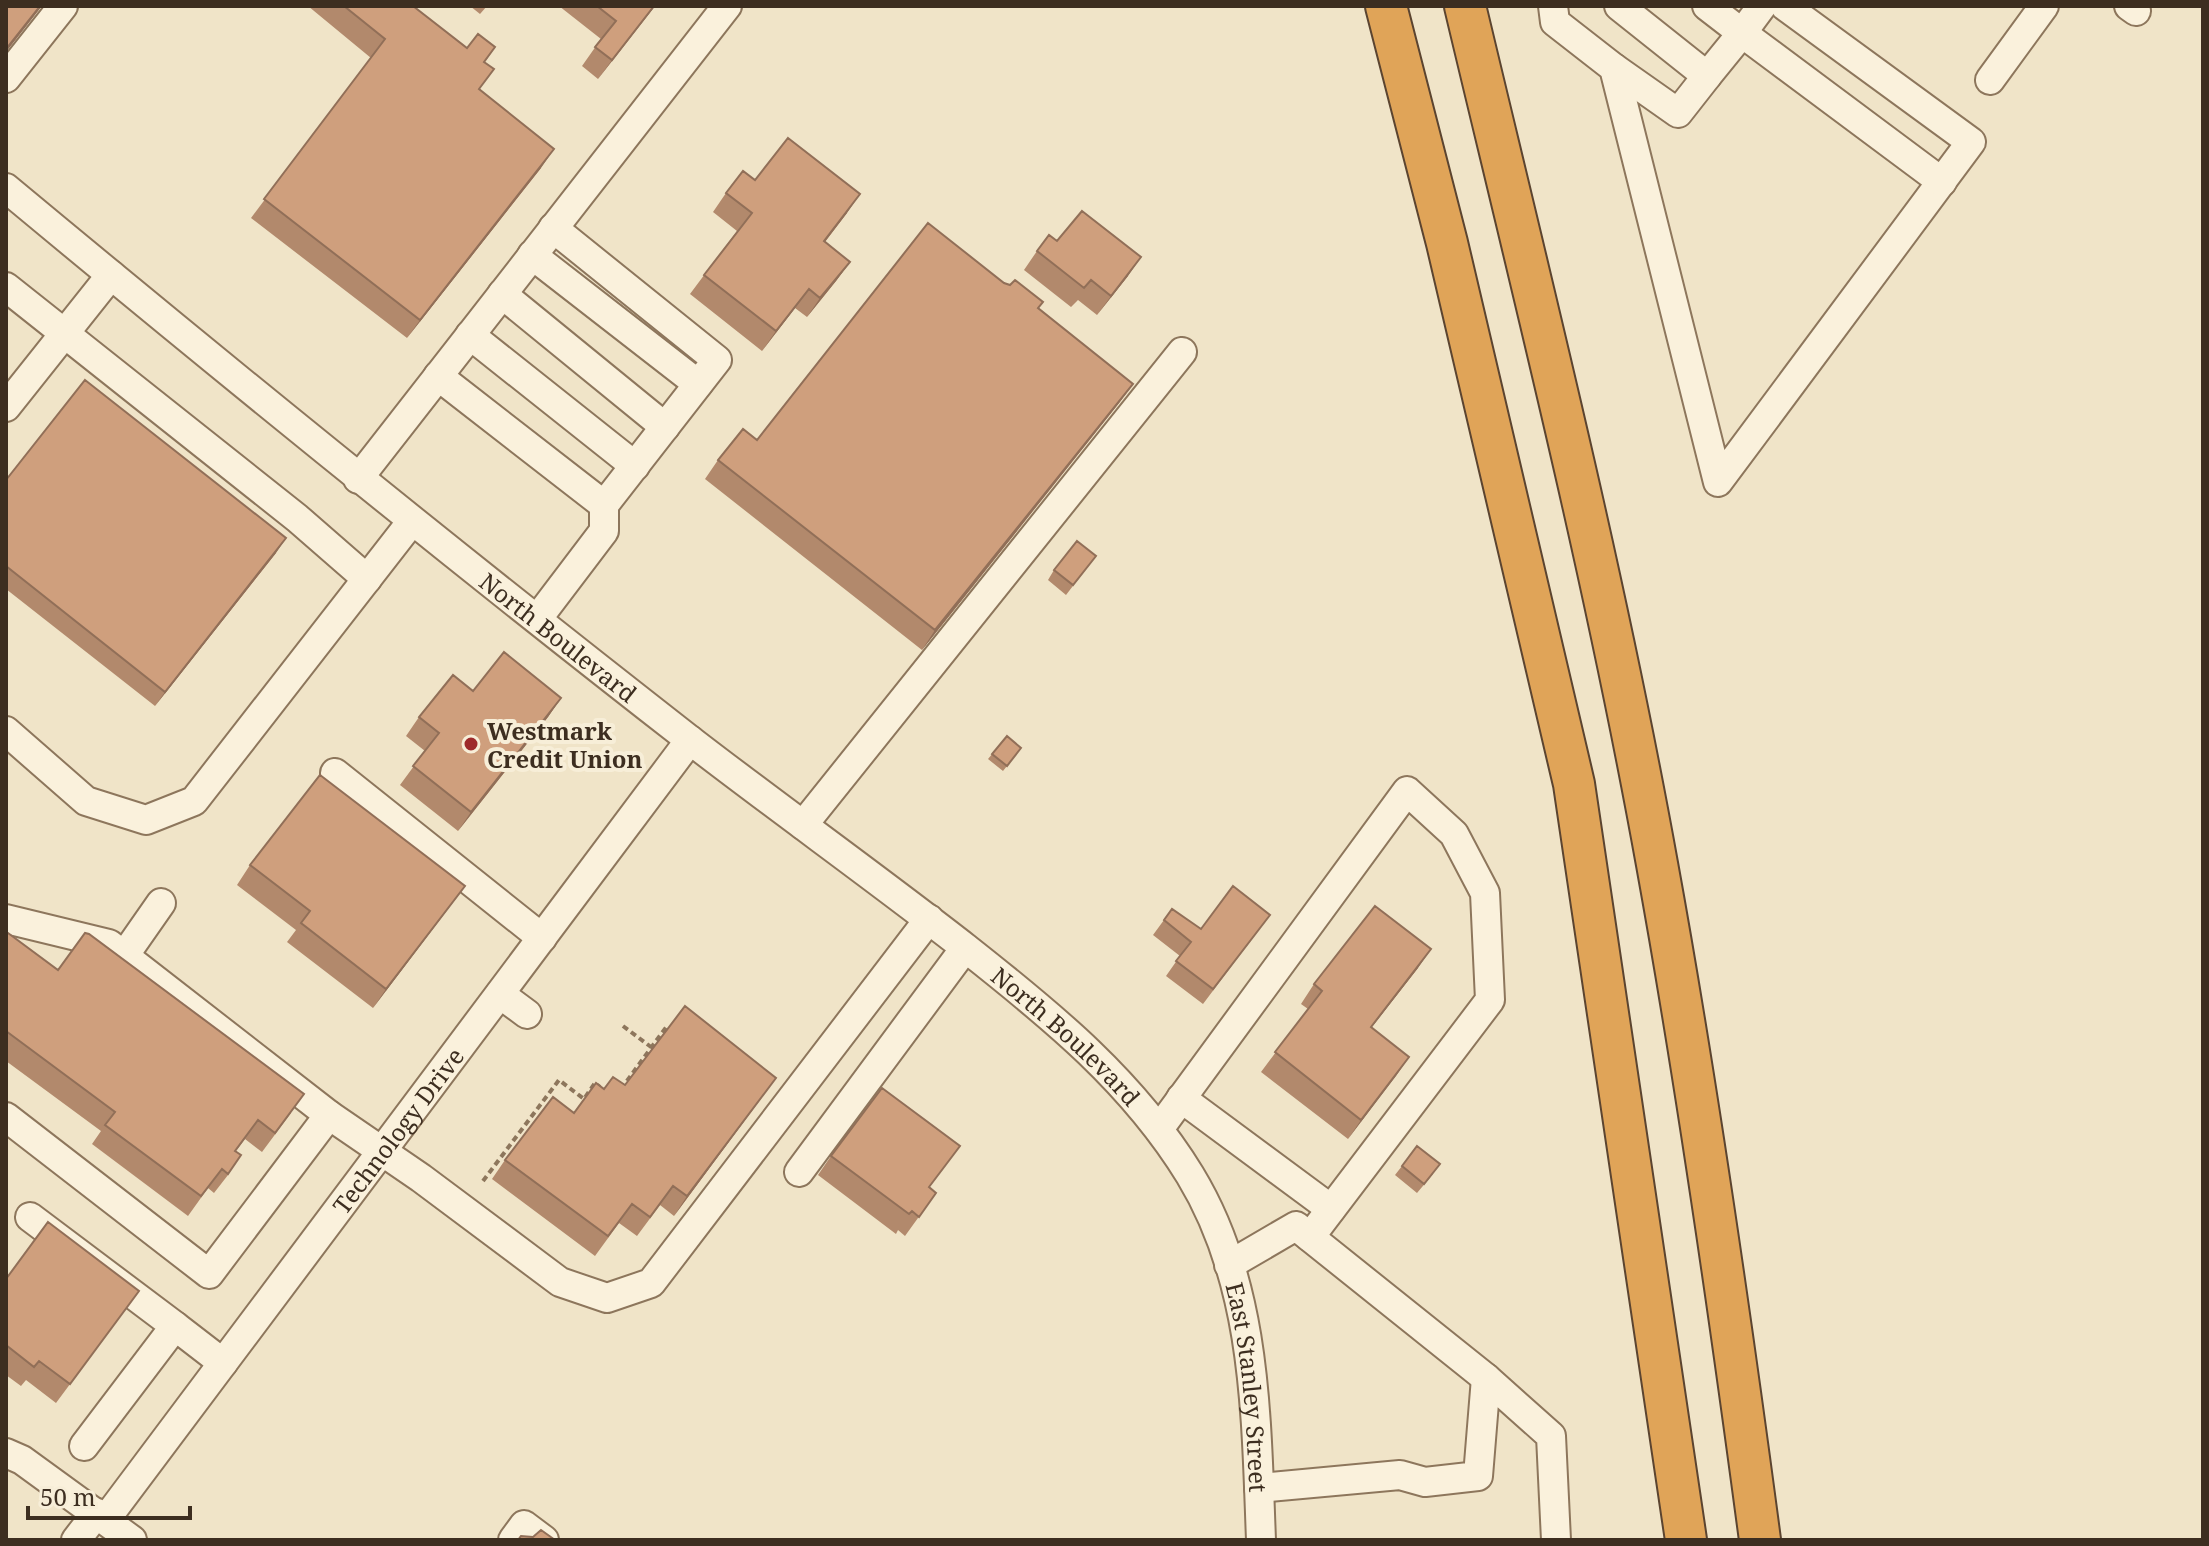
<svg xmlns="http://www.w3.org/2000/svg" width="2209" height="1546" font-family="'Noto Serif',serif">
  <style>
    .lines { fill: none; stroke-linecap: round; stroke-linejoin: round }
    .minor-casing { stroke: #8d765c; stroke-width: 32 }
    .highway-casing { stroke: #5b4430; stroke-width: 44 }
    .path { stroke: #8d765c; stroke-width: 4; stroke-dasharray: 6 4; stroke-linecap: butt }
    .minor { stroke: #faf1dc; stroke-width: 28 }
    .highway { stroke: #e0a458; stroke-width: 40 }
    .wall { fill: #b2896c }
    .shaded-wall { fill: #916f58 }
    .building { fill: #cf9f7d; stroke: #916f58; stroke-width: 2 }
    .poi-dot { fill: #9e2a2b; stroke: #f7eed8; stroke-width: 3 }
    .labels { text-anchor: middle; dominant-baseline: central; stroke-width: 8; stroke-linejoin: round; paint-order: stroke }
    .street-label { font-size: 24px; fill: #3d2e20; stroke: #f7eed8 }
    .poi-label { font-size: 24px; font-weight: bold; fill: #3d2e20; stroke: #f7eed8; text-anchor: start }
  </style>
  <rect width="100%" height="100%" fill="#f0e4c8"/>
  <g class="lines">
    <defs>
      <g id="minor">
        <path d="M1553,6L1555,22L1614,68L1718,482L1971,142L1785,6"/>
        <path d="M1619,6L1707,76L1742,33L1942,182"/>
        <path d="M1707,6L1742,33L1762,6"/>
        <path d="M2129,6L2136,11"/>
        <path d="M1614,68L1678,113L1707,76"/>
        <path d="M6,78L63,6"/>
        <path d="M1990,80L2044,6"/>
        <path id="s1" d="M6,188C231,375 459,560 690,740C782,811 876,878 967,949C1052,1016 1133,1082 1190,1175C1257,1285 1256,1415 1261,1540"/>
        <path d="M532,255L698,384"/>
        <path d="M6,287L297,518L367,579"/>
        <path d="M502,294L665,427"/>
        <path d="M470,335L635,466"/>
        <path d="M438,376L604,505"/>
        <path d="M6,407L111,275"/>
        <path d="M358,479L727,6"/>
        <path d="M538,618L604,531V505L717,360L553,228"/>
        <path d="M6,731L86,801L146,820L194,801L412,521"/>
        <path d="M335,773L542,938"/>
        <path d="M803,825L1182,352"/>
        <path d="M6,919L109,944L329,1115L209,1274L6,1117"/>
        <path d="M124,956L161,903"/>
        <path d="M500,994L527,1014"/>
        <path d="M1181,1098L1331,1209"/>
        <path d="M329,1115L421,1178L560,1282L607,1298L651,1283L929,919"/>
        <path d="M1159,1129L1407,791L1454,834L1485,893L1490,1000L1310,1237"/>
        <path d="M799,1172L965,948"/>
        <path d="M30,1217L175,1326L84,1446"/>
        <path d="M1229,1265L1296,1226L1486,1378"/>
        <path d="M175,1326L223,1363"/>
        <path d="M6,1453L22,1460L132,1540"/>
        <path d="M1259,1488L1400,1475L1425,1482L1478,1476L1486,1378L1551,1436L1556,1540"/>
        <path id="s2" d="M106,1519L690,740"/>
        <path d="M76,1540L97,1513"/>
        <path d="M513,1540L524,1525L544,1540"/>
      </g>
      <path id="highway" d="M1386,6L1447,243L1574,784L1686,1540
        M1465,6C1533,291 1605,576 1657,864C1698,1089 1730,1314 1760,1540"/>
    </defs>
    <use href="#minor" class="minor-casing"/>
    <use href="#highway" class="highway-casing"/>
    <path class="path" d="M623,1026L651,1047
      M621,1089L667,1026
      M483,1181L559,1080L584,1099L595,1083L600,1087"/>
    <use href="#minor" class="minor"/>
    <use href="#highway" class="highway"/>
  </g>
  <path class="wall" d="M308,6H413L467,48L495,47L485,62L480,89L541,168L407,338L251,218L371,58Z
    M470,6H487L480,14Z
    M559,6H655L598,79L582,66L601,39Z
    M755,180L847,213L825,242L850,262L836,281L807,317L795,308L762,351L690,294L737,231L713,212L726,193Z
    M1057,241L1128,276L1097,315L1078,300L1071,307L1024,270L1037,251Z
    M1038,308L1133,384L1119,403L922,650L705,479L718,460Z
    M6,480L276,553L155,706L6,589Z
    M1096,556L1066,595L1048,580L1054,570Z
    M473,691L561,698L548,717L458,831L400,785L425,751L406,736L419,717Z
    M1007,736L1021,748L1003,771L988,759Z
    M250,865L465,886L373,1008L287,942L296,930L237,885Z
    M1172,909L1201,929L1270,915L1203,1004L1166,976L1180,956L1153,935Z
    M6,935L58,970L291,1113L262,1152L245,1139L236,1151L228,1175L214,1193L208,1188L188,1216L92,1144L101,1131L6,1061Z
    M1418,968L1371,1028L1409,1057L1348,1139L1261,1072L1308,1009L1301,1004L1314,984Z
    M625,1085L762,1097L674,1216L660,1205L637,1236L619,1223L595,1256L492,1179L505,1160L574,1113L604,1089Z
    M831,1156L929,1188L936,1193L905,1236L898,1230L896,1234L818,1175Z
    M1402,1166L1433,1174L1417,1193L1395,1175Z
    M6,1279L125,1310L56,1403L26,1380L21,1386L6,1375Z"/>
  <path class="shaded-wall" d="M40,6H42L6,52V49Z
    M654,6H655L598,79L612,60Z
    M554,149L541,168L407,338L420,320Z
    M860,194L847,213L810,261L824,241Z
    M1141,257L1128,276L1097,315L1111,296Z
    M850,262L836,281L807,317L820,298Z
    M809,289L795,308L762,351L776,331Z
    M1133,384L1119,403L922,650L935,630Z
    M286,538L276,553L155,706L165,692Z
    M561,698L548,717L458,831L471,812Z
    M465,886L451,905L373,1008L386,989Z
    M1431,949L1418,968L1357,1046L1371,1027Z
    M1409,1057L1396,1076L1348,1139L1361,1120Z
    M776,1078L762,1097L674,1216L687,1196Z"/>
  <path class="building" d="M6,6H40L6,49Z
    M344,6H413L467,48L478,34L495,47L484,62L494,69L479,89L554,149L420,320L264,199L385,39Z
    M597,6H654L612,60L595,47L616,21Z
    M788,138L860,194L824,241L850,262L820,298L809,289L776,331L704,275L752,213L726,193L743,171L755,180Z
    M1082,211L1141,257L1111,296L1091,280L1084,288L1037,251L1049,235L1057,241Z
    M928,223L1004,283L1010,285L1015,280L1043,302L1038,308L1133,384L935,630L718,460L743,429L757,440Z
    M85,380L286,538L165,692L6,566V480Z
    M1077,541L1096,556L1073,585L1054,570Z
    M504,652L561,698L471,812L413,766L439,733L419,717L453,675L473,691Z
    M1007,736L1021,748L1007,766L992,754Z
    M320,775L465,886L386,989L301,923L310,911L250,865Z
    M1233,886L1270,915L1213,989L1176,961L1191,942L1164,920L1172,909L1201,929Z
    M1375,906L1431,949L1371,1027L1409,1057L1361,1120L1275,1052L1322,991L1314,984Z
    M8,933L58,970L85,933L89,934L304,1094L275,1133L258,1120L235,1151L241,1155L228,1174L222,1169L201,1196L105,1125L115,1112L6,1031V935Z
    M685,1006L776,1078L687,1196L673,1186L650,1217L632,1204L608,1236L505,1160L553,1097L574,1113L596,1083L604,1089L613,1077L625,1085Z
    M882,1088L960,1146L929,1187L936,1193L919,1217L912,1211L909,1214L831,1156Z
    M1417,1146L1440,1164L1424,1184L1402,1166Z
    M48,1222L139,1291L70,1384L39,1361L34,1367L6,1345V1279Z
    M541,1530L555,1540H518L521,1536L533,1537Z"/>
  <circle class="poi-dot" cx="471" cy="744" r="8"/>
  <g class="labels">
    <g class="street-label">
      <text stroke="none"><textPath href="#s1" startOffset="712">North Boulevard</textPath></text>
      <text stroke="none"><textPath href="#s1" startOffset="1358">North Boulevard</textPath></text>
      <text stroke="none"><textPath href="#s2" startOffset="486">Technology Drive</textPath></text>
      <text stroke="none"><textPath href="#s1" startOffset="1768">East Stanley Street</textPath></text>
    </g>
    <g class="poi-label">
      <text x="487" y="730">Westmark<tspan x="487" dy="28">Credit Union</tspan></text>
    </g>
  </g>
  <rect width="2209" height="1546" fill="none" stroke="#3d2e20" stroke-width="16"/>
  <path d="M28 1506v12h162v-12" fill="none" stroke="#3d2e20" stroke-width="4"/>
  <text x="40" y="1506" font-size="24" fill="#3d2e20" stroke="#f7eed8" stroke-width="6" paint-order="stroke">50 m</text>
</svg>
